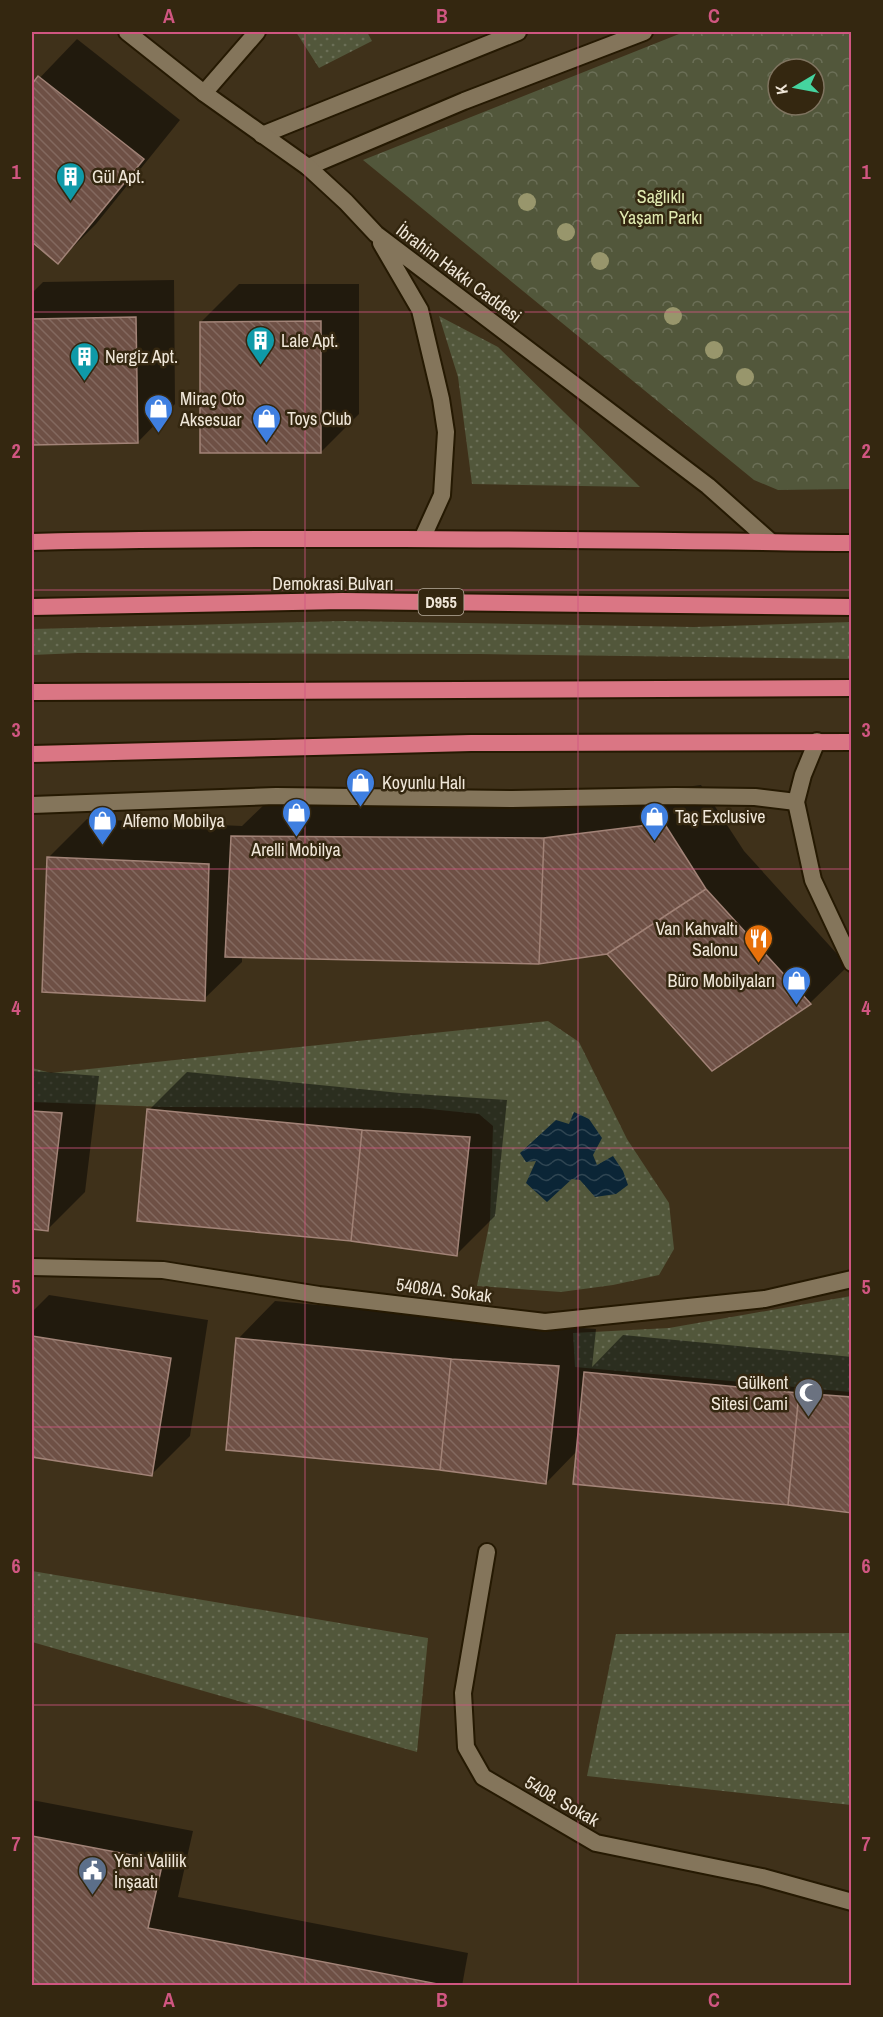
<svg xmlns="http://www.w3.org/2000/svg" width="883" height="2017" font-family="'Archivo Narrow',sans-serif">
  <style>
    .grass { fill: url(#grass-dots) }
    .park { fill: url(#park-crowns); fill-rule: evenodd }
    .water { fill: url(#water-waves) }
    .shadow { fill: #0007 }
    .building { fill: url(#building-back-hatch); stroke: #a28377; stroke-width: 1.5 }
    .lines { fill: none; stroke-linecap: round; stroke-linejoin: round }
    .service-casing { stroke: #251902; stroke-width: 20 }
    .minor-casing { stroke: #251902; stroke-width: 20 }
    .tertiary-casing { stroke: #251902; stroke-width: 20 }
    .trunk-casing { stroke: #251902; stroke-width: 20 }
    .service { stroke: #84755b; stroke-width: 16 }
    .minor { stroke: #84755b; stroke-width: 16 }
    .tertiary { stroke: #84755b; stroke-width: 16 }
    .trunk { stroke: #da7684; stroke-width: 16 }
    .tree { fill: #98966c }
    .grid { fill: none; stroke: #d05681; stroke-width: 1.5; stroke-opacity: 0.55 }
    .labels { text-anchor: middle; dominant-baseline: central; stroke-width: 5; stroke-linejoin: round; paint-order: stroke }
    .shield { fill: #342710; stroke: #b8ad9d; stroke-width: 1.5 }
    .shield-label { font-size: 16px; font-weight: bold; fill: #f0e7d9 }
    .poi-label { font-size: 18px; fill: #f0e7d9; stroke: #342710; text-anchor: start }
    .park-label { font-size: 18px; fill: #e0e9b0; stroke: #342710 }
    .street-label { font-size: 18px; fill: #f0e7d9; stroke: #342710 }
    .neatline { fill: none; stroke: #d05681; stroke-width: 2 }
    .grid-label { font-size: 20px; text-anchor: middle; font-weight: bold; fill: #d05681 }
  </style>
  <defs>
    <pattern id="grass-dots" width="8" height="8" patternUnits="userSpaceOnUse" patternTransform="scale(1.5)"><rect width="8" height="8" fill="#52573b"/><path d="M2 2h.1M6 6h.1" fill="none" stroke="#6b6f57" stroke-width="1.8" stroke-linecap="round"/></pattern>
    <pattern id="park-crowns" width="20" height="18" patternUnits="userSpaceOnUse" patternTransform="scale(1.5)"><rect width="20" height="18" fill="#52573b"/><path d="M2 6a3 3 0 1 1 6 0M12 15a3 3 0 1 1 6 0" fill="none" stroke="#6b6f57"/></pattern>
    <pattern id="water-waves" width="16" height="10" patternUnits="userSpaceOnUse" patternTransform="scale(1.5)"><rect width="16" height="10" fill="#0b2536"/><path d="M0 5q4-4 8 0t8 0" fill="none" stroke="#2f4552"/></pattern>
    <pattern id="building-back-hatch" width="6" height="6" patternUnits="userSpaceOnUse" patternTransform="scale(1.5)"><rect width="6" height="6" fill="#6e5045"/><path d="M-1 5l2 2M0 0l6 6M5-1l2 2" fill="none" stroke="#83695f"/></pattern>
  </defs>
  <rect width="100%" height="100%" fill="#3f311a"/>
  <path class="grass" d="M296,32H367L372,41L319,68Z
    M439,316L498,347L640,487L472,484L458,377Z
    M343,621L694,627L851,622V659L480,654L78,653L32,655V629Z
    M548,1021L579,1042L627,1139L669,1203L674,1249L659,1275L613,1285L561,1292L477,1286L490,1220L493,1126L479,1114L420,1108L165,1107L32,1102V1068L51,1073Z
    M851,1296V1392L575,1367L573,1333L669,1328Z
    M32,1571L428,1638L417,1752L32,1642Z
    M851,1633V1805L587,1776L616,1634Z"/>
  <path class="park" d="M684,32H851V489L778,490L754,480L363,160ZM778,69H814V105H778Z"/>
  <path class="water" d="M574,1112L589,1119L602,1138L593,1155L597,1165L613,1156L623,1171L628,1185L616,1194L595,1197L580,1180L572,1179L547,1202L526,1183L536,1161L526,1162L520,1153L556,1120L569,1124Z"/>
  <path class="shadow" d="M77,39L180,120L96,224L58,262L32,240V86Z
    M174,280L175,404L138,442L32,443V293L43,282Z
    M239,284H359V414L321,452L201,322Z
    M701,785L744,851L848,966L810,1003L607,952L242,956V962L204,999L49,857L87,819L242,826L270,799L583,800Z
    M32,809L33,936L32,938Z
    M32,1071L99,1076L85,1192L47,1230L32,1228Z
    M187,1072L400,1093L507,1100L495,1216L457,1254L149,1110Z
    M49,1295L208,1320L190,1436L152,1474L32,1455V1312Z
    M275,1301L489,1321L596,1329L592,1367L623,1335L852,1357V1512L578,1450L546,1483L238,1339Z
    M32,1800L193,1831L178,1897L468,1953L462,1986H32Z"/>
  <path class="building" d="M38,76L144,159L58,264L32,242V84Z
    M136,317L138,443L32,445V319Z
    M321,321V453H200V322Z
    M664,823L706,889L607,954L539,964L544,838Z
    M231,836L544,838L539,964L225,957Z
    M47,857L209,864L205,1001L42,992Z
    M706,889L811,1004L712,1071L607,954Z
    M147,1109L362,1130L351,1241L137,1221Z
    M32,1111L62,1113L48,1231L32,1229Z
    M362,1130L470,1137L457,1256L351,1241Z
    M32,1336L171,1358L152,1476L32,1457Z
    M236,1338L451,1359L440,1470L226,1450Z
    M451,1359L559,1366L546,1484L440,1470Z
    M584,1372L799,1393L788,1505L573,1484Z
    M799,1393L852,1397V1513L788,1505Z
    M32,1836L163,1861L148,1928L438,1984V1986H32Z"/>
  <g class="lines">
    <defs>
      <path id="service" d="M204,93L257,32
        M262,135L518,32
        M308,167L464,101L644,32
        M32,805L276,796L512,799L675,796L755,797L796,802"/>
      <path id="minor" d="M817,741L803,775L796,802L813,880L852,963
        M32,1267L163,1270L319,1295L545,1322L765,1299L852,1279
        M487,1552L463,1693L466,1747L483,1777L596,1843L762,1877L852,1902"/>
      <path id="tertiary" d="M127,32L204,93L308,167L346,202L376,234L708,486L771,542
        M381,243L420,310L441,399L446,432L442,495L422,539"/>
      <path id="trunk" d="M32,542C305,536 578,540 852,543
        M32,607L343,601L852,607
        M32,692L852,688
        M32,754L471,743L852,742"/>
    </defs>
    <use href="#service" class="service-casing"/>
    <use href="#minor" class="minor-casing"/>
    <use href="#tertiary" class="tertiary-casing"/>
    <use href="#trunk" class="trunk-casing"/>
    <use href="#service" class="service"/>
    <use href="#minor" class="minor"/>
    <use href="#tertiary" class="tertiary"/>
    <use href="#trunk" class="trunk"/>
  </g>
  <g class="tree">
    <circle cx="527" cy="202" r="9"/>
    <circle cx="566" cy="232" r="9"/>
    <circle cx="600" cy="261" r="9"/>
    <circle cx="673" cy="316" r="9"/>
    <circle cx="714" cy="350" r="9"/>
    <circle cx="745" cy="377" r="9"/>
  </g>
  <path class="grid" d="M305,32V1986M578,32V1986M32,312H852M32,590H852M32,869H852M32,1148H852M32,1427H852M32,1705H852"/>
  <defs>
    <symbol id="building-pin" viewBox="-11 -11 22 30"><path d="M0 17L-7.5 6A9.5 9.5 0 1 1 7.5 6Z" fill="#0f9aa8" stroke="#342710"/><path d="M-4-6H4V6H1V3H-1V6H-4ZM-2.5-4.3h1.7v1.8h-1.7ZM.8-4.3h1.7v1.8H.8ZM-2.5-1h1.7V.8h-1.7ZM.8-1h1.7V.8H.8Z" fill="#fff"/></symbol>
    <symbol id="shop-pin" viewBox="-11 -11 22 30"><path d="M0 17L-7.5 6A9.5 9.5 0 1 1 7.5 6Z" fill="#3f7fe0" stroke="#342710"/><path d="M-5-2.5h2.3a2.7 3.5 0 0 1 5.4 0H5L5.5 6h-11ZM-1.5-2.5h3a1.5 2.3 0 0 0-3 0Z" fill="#fff"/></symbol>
    <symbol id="restaurant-pin" viewBox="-11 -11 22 30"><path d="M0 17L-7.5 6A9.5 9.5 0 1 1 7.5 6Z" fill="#e8710a" stroke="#342710"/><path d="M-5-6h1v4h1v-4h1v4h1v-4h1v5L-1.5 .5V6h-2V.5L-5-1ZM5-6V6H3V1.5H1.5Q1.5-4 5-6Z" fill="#fff"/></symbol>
    <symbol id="mosque-pin" viewBox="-11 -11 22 30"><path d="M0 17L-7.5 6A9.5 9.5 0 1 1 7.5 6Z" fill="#6b7280" stroke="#342710"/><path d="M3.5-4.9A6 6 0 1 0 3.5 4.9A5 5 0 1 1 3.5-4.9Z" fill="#fff"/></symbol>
    <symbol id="civic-pin" viewBox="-11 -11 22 30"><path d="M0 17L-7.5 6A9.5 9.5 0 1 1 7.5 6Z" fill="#5c6f8a" stroke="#342710"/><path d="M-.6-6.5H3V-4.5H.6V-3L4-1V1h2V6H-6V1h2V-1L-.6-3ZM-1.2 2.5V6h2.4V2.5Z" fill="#fff"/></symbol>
  </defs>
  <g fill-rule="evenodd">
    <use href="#building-pin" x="54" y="160" width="33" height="45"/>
    <use href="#building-pin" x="244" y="324" width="33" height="45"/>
    <use href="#building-pin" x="68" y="340" width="33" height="45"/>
    <use href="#shop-pin" x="142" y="392" width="33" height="45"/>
    <use href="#shop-pin" x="250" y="402" width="33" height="45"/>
    <use href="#shop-pin" x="344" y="766" width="33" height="45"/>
    <use href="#shop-pin" x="280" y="796" width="33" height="45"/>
    <use href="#shop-pin" x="638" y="800" width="33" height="45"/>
    <use href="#shop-pin" x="86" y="804" width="33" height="45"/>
    <use href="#restaurant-pin" x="742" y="922" width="33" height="45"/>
    <use href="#shop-pin" x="780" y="964" width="33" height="45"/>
    <use href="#mosque-pin" x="792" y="1376" width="33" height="45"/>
    <use href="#civic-pin" x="76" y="1854" width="33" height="45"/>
  </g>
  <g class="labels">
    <rect class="shield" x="418.5" y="589" width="45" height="26" rx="4.5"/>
    <g class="shield-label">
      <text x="441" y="602">D955</text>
    </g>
    <g class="poi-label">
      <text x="92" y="176">Gül Apt.</text>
      <text x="281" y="340">Lale Apt.</text>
      <text x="105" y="356">Nergiz Apt.</text>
      <text x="180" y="398">Miraç Oto<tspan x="180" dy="21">Aksesuar</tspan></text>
      <text x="287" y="418">Toys Club</text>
      <text x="382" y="782">Koyunlu Halı</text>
      <text x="675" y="816">Taç Exclusive</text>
      <text x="123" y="820">Alfemo Mobilya</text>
      <text x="296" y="849" text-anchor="middle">Arelli Mobilya</text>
      <text x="738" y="928" text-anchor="end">Van Kahvaltı<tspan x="738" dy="21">Salonu</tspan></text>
      <text x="775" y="980" text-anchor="end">Büro Mobilyaları</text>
      <text x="788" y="1382" text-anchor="end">Gülkent<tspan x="788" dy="21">Sitesi Cami</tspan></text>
      <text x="114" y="1860">Yeni Valilik<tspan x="114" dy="21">İnşaatı</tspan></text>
    </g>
    <g class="park-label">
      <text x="661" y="196">Sağlıklı<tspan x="661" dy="21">Yaşam Parkı</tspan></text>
    </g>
    <g class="street-label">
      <text transform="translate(459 273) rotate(37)">İbrahim Hakkı Caddesi</text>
      <text x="333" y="583">Demokrasi Bulvarı</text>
      <text transform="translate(444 1290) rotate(7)">5408/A. Sokak</text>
      <text transform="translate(562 1801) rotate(30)">5408. Sokak</text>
    </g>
  </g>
  <rect width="883" height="2017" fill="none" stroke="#342710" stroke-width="66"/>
  <g transform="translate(796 87) rotate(260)"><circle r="28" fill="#342710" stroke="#7f7460" stroke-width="1.5"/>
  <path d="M0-4.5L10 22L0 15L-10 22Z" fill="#45d49f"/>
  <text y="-9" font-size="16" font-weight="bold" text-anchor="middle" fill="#f0e7d9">K</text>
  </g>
  <rect x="33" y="33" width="817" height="1951" class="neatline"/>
  <g class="grid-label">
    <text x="169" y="23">A</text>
    <text x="442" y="23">B</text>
    <text x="714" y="23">C</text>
    <text x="16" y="179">1</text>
    <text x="866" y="179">1</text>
    <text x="16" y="458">2</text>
    <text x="866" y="458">2</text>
    <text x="16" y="737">3</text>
    <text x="866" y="737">3</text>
    <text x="16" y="1015">4</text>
    <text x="866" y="1015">4</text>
    <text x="16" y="1294">5</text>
    <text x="866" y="1294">5</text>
    <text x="16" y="1573">6</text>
    <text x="866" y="1573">6</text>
    <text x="16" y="1851">7</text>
    <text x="866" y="1851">7</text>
    <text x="169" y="2007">A</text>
    <text x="442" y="2007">B</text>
    <text x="714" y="2007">C</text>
  </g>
</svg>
